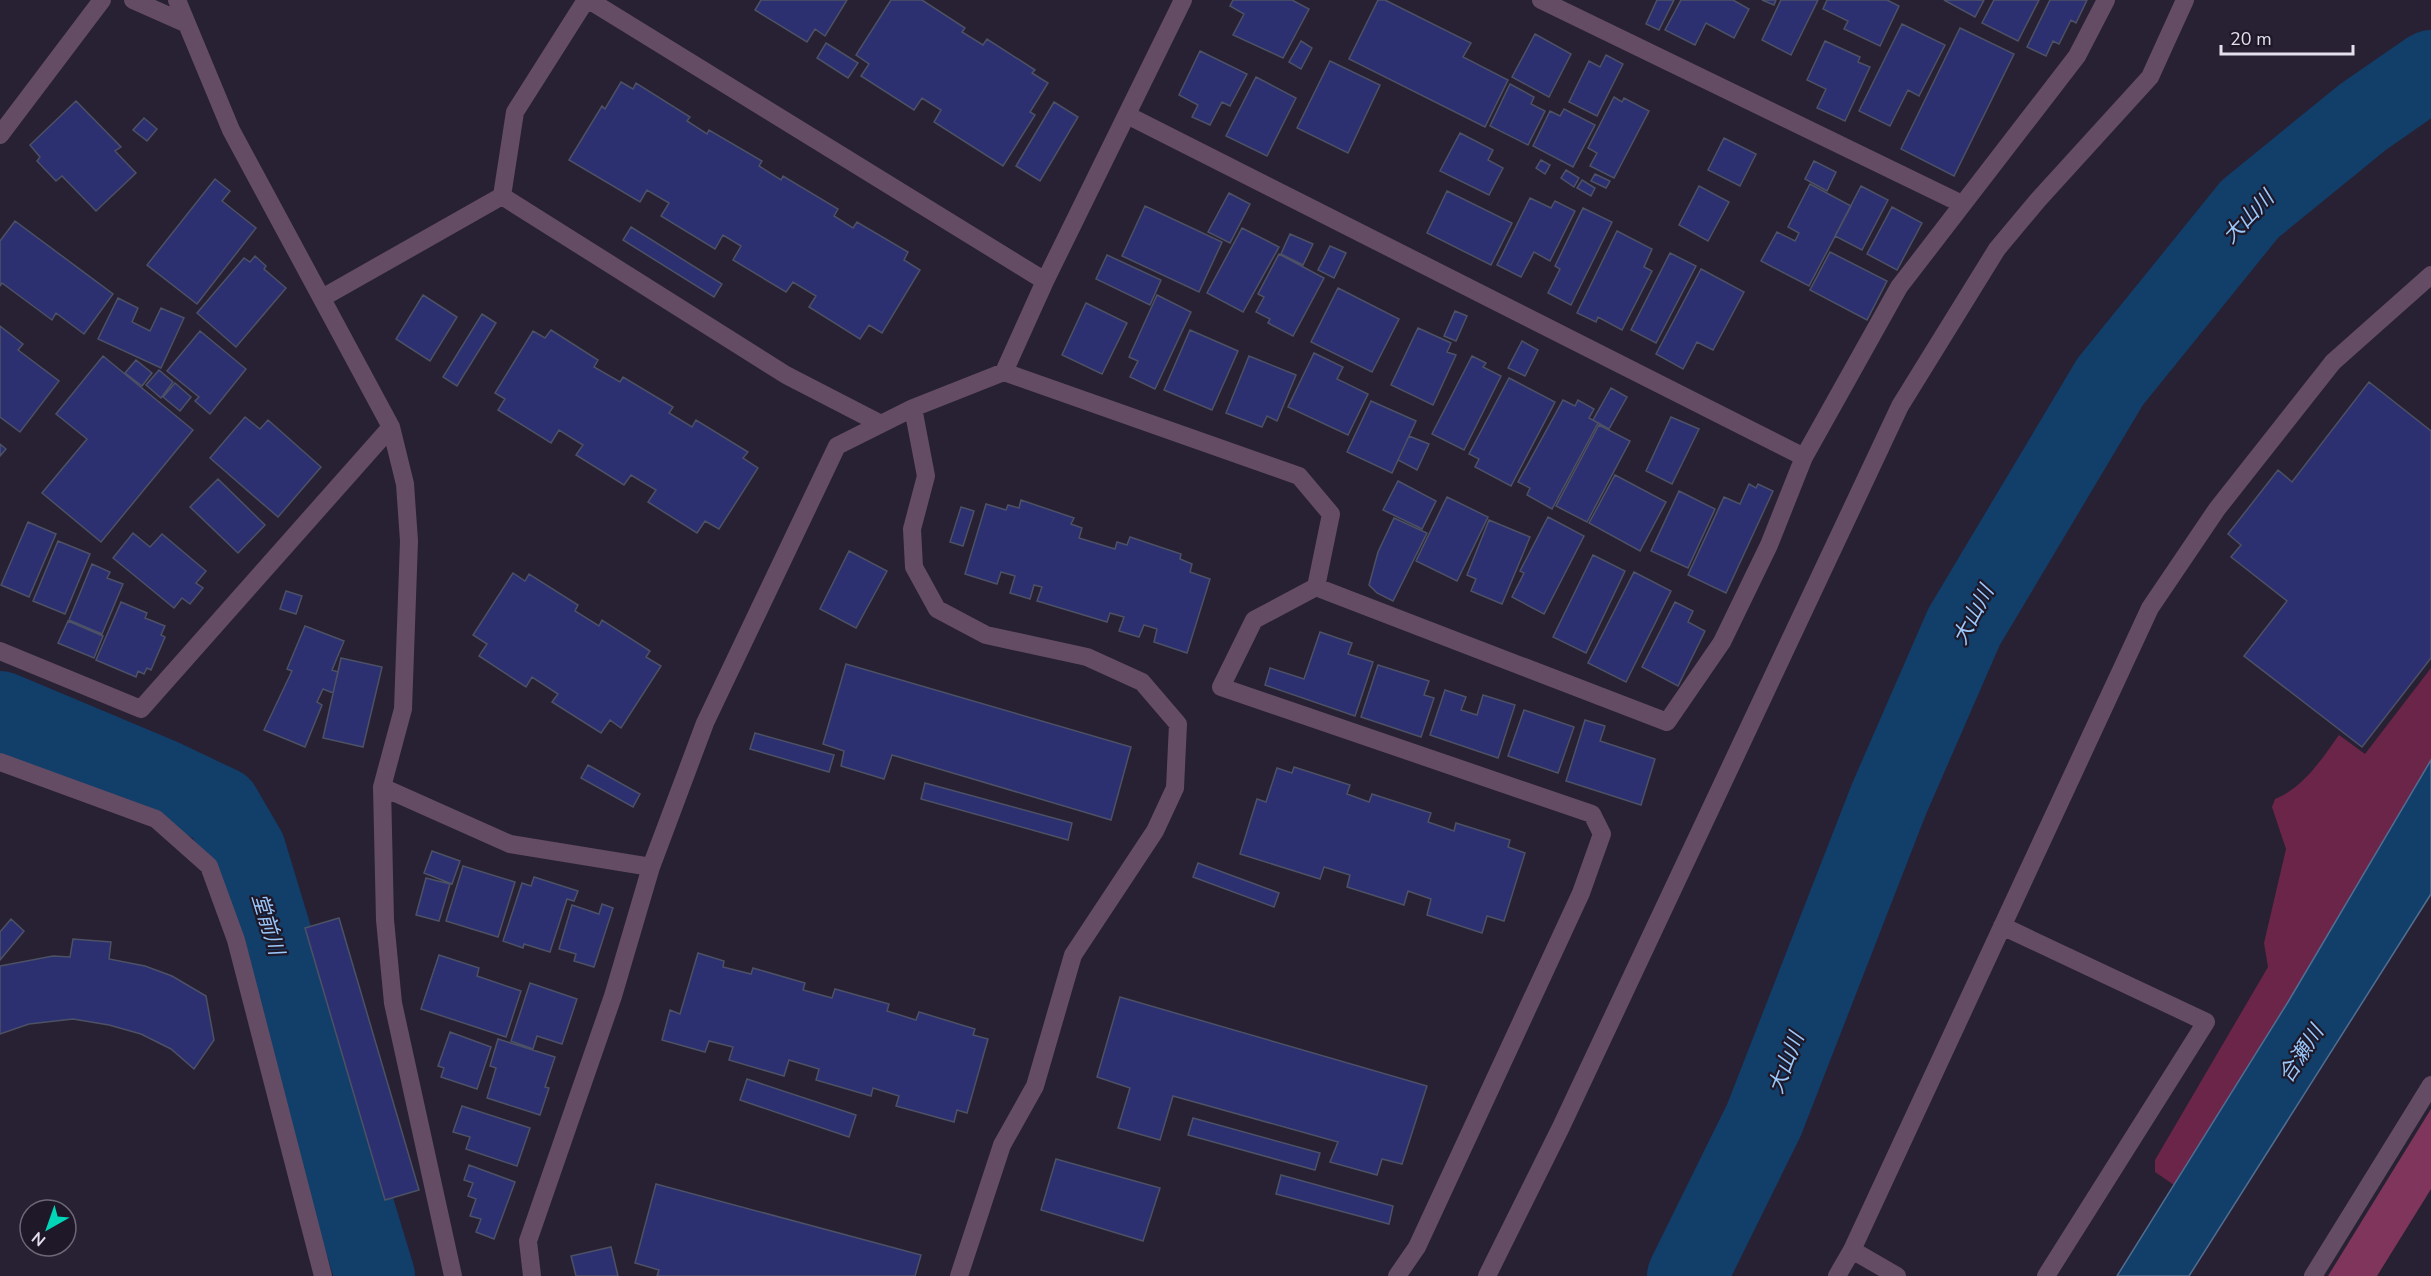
<svg xmlns="http://www.w3.org/2000/svg" width="2431" height="1276" font-family="'Nunito Sans','Noto Sans JP',sans-serif">
  <style>
    .green { fill: #6a2549 }
    .forest { fill: #80365c }
    .water { fill: #123e6a; stroke: #516e91; stroke-width: 1.5 }
    .lines { fill: none; stroke-linecap: round; stroke-linejoin: round }
    .river { stroke: #123e6a; stroke-width: 80 }
    .building { fill: #2c3071; stroke: #4d5165; stroke-width: 1.5 }
    .lane { stroke: #644c65; stroke-width: 18 }
    .street { stroke: #644c65; stroke-width: 18 }
    .labels { text-anchor: middle; dominant-baseline: central; stroke-width: 4.5; stroke-linejoin: round; paint-order: stroke }
    .water-label { font-size: 21px; font-style: italic; fill: #9bc7f9; stroke: #1e1829 }
  </style>
  <rect width="100%" height="100%" fill="#282133"/>
  <path class="green" d="M2431,668V760L2288,1002L2174,1185L2155,1172V1160L2268,967L2264,943L2286,849L2272,807L2275,799C2304,787 2321,760 2339,735L2365,754Z"/>
  <path class="forest" d="M2431,1109V1189L2377,1276H2328Z"/>
  <path class="water" d="M2431,760V894L2189,1276H2117L2288,1002Z"/>
  <g class="lines">
    <path class="river" d="M0,711L162,779L221,807L246,850L375,1276
      M1687,1276L1764,1120L1889,799L1964,627L2110,382L2250,209L2363,117L2431,70"/>
  </g>
  <path class="building" d="M761,0H847L825,36L815,29L807,42L755,10Z
    M891,0H922L965,28L962,32L983,45L987,39L1035,70L1032,73L1048,83L1030,112L1035,115L1003,166L934,122L941,110L922,98L914,110L861,76L869,64L856,55Z
    M1233,0H1292L1309,9L1283,58L1233,35L1244,14L1230,6Z
    M1378,0H1385L1471,43L1463,57L1508,80L1485,127L1349,59Z
    M1657,0H1674L1659,30L1646,24Z
    M1681,0H1733L1749,9L1734,38L1706,23L1695,45L1665,30Z
    M1762,0H1776L1774,5Z
    M1781,0H1818L1791,55L1762,40Z
    M1827,0H1887L1899,6L1880,46L1844,29L1848,21L1823,9Z
    M1944,0H1984L1975,17Z
    M1994,0H2039L2018,41L1982,23Z
    M2050,0H2087L2076,23L2071,20L2059,44L2053,41L2046,56L2027,47Z
    M1902,24L1945,45L1919,96L1908,90L1890,126L1859,111Z
    M1960,28L2014,54L1954,176L1901,149Z
    M1535,34L1571,54L1549,97L1512,77Z
    M1301,41L1312,48L1301,69L1289,62Z
    M1825,41L1860,57L1858,62L1870,67L1845,121L1817,108L1826,89L1807,80Z
    M826,43L858,63L848,78L817,58Z
    M1200,51L1247,74L1230,106L1222,102L1210,125L1192,117L1198,105L1179,95Z
    M1606,55L1623,64L1597,116L1569,102L1589,61L1600,67Z
    M1330,61L1380,85L1348,153L1297,128Z
    M1256,77L1296,98L1267,156L1226,136Z
    M621,82L633,89L636,83L690,117L687,121L707,134L709,130L762,161L759,166L781,180L783,176L838,209L834,216L853,228L857,222L908,252L904,260L920,270L882,333L869,325L860,339L809,307L816,296L793,282L786,292L733,260L741,246L723,235L715,249L661,216L669,203L647,190L640,202L569,160L602,106L605,109Z
    M1510,84L1534,97L1531,104L1545,111L1528,145L1490,126Z
    M1614,97L1622,102L1624,98L1649,111L1614,178L1590,166L1597,153L1588,148Z
    M76,101L121,147L115,151L136,173L96,211L62,176L56,181L37,161L40,157L30,145Z
    M1054,102L1078,117L1040,181L1016,166Z
    M1564,109L1595,125L1573,167L1533,146L1550,111L1560,116Z
    M144,118L157,129L147,141L133,130Z
    M1460,133L1493,150L1488,160L1503,168L1489,195L1440,171Z
    M1724,138L1756,154L1740,186L1708,170Z
    M1541,160L1550,165L1545,174L1536,168Z
    M1814,161L1836,172L1827,191L1805,179Z
    M1566,170L1579,178L1574,187L1561,178Z
    M1595,174L1610,181L1606,188L1591,181Z
    M215,179L230,191L222,201L256,228L197,304L147,265Z
    M1582,180L1595,188L1591,196L1577,188Z
    M1810,184L1851,206L1809,286L1761,261L1777,232L1795,241L1799,233L1788,227Z
    M1699,186L1729,202L1708,241L1679,225Z
    M1861,186L1888,200L1862,250L1835,236Z
    M1447,191L1512,223L1491,265L1427,233Z
    M1229,193L1250,204L1230,243L1208,232Z
    M1530,198L1551,208L1555,201L1575,211L1550,261L1534,252L1521,277L1497,265Z
    M1145,206L1222,242L1199,292L1122,256Z
    M1892,207L1922,223L1897,270L1867,254Z
    M1583,208L1612,222L1571,305L1548,293L1560,269L1555,266Z
    M15,221L113,294L84,334L56,313L52,320L2,283L0,286V241Z
    M631,227L722,284L714,297L623,240Z
    M1242,228L1279,247L1243,312L1207,293Z
    M1617,231L1652,249L1644,267L1652,271L1622,330L1598,317L1596,322L1577,313Z
    M1290,234L1313,244L1303,265L1281,254Z
    M1330,246L1346,253L1334,278L1318,270Z
    M1830,252L1887,281L1867,320L1810,290Z
    M1670,253L1696,266L1656,343L1631,330Z
    M1279,254L1324,278L1293,336L1268,323L1270,319L1256,312L1264,297L1258,294Z
    M1107,255L1161,280L1150,305L1096,279Z
    M255,256L266,266L264,269L286,288L236,347L197,313L244,258L250,262Z
    M1701,269L1744,292L1713,350L1697,342L1683,369L1656,354Z
    M1338,288L1399,319L1372,372L1311,342Z
    M423,295L457,317L430,361L396,339Z
    M1157,295L1191,312L1155,389L1130,377L1138,361L1129,357Z
    M118,298L138,308L132,322L150,331L161,308L184,318L161,368L98,339Z
    M1086,303L1127,323L1102,374L1062,355Z
    M1455,311L1467,316L1456,341L1444,336Z
    M482,314L496,323L457,386L443,377Z
    M0,326L23,344L18,350L59,381L20,432L0,417Z
    M1418,328L1451,343L1447,352L1456,355L1433,405L1391,385Z
    M551,330L598,360L594,367L620,382L623,377L673,407L669,413L692,427L696,420L748,452L743,458L758,468L719,529L705,521L697,533L648,502L656,490L631,475L624,485L576,455L583,445L559,430L551,443L498,410L505,399L495,393L533,331L545,338Z
    M1190,330L1238,351L1212,410L1164,390Z
    M200,331L246,369L210,414L195,401L199,397L167,371Z
    M1522,341L1538,350L1525,376L1508,368Z
    M1314,353L1343,367L1337,379L1368,394L1348,435L1288,407Z
    M103,356L193,430L101,542L42,493L87,439L56,414Z
    M1249,356L1296,375L1277,421L1267,416L1262,427L1226,413Z
    M1472,356L1486,363L1483,367L1501,376L1464,450L1432,434Z
    M136,360L152,373L142,386L125,373Z
    M159,370L173,382L161,398L146,385Z
    M1509,378L1555,402L1511,486L1475,467L1479,459L1469,454Z
    M2369,382L2431,431V658L2362,747L2244,656L2287,601L2231,557L2241,545L2228,534L2278,470L2292,482Z
    M175,383L191,397L180,411L163,397Z
    M1611,388L1627,397L1609,429L1593,420Z
    M1563,400L1575,406L1578,400L1594,409L1589,418L1598,423L1552,509L1527,495L1530,488L1518,482Z
    M1371,401L1416,421L1392,473L1347,452Z
    M245,417L260,429L268,420L321,467L278,517L210,458Z
    M1671,417L1699,429L1672,484L1646,471Z
    M1599,425L1630,441L1587,522L1556,506Z
    M1409,436L1429,444L1417,470L1398,460Z
    M0,444L6,449L0,456Z
    M1615,475L1666,502L1640,551L1589,523Z
    M218,479L265,525L238,553L190,507Z
    M1398,481L1436,501L1422,529L1383,510Z
    M1749,484L1756,488L1758,484L1773,491L1726,593L1688,575L1724,497L1740,504Z
    M1679,491L1715,509L1688,568L1651,551Z
    M1447,497L1488,517L1457,581L1416,561Z
    M1021,500L1074,518L1071,524L1082,528L1079,538L1115,549L1117,542L1127,545L1130,537L1181,554L1180,559L1192,564L1190,572L1210,579L1187,653L1154,642L1157,629L1144,625L1139,637L1119,631L1124,617L1110,613L1107,622L1037,601L1042,587L1034,585L1030,599L1010,593L1015,576L1001,572L997,584L965,574L986,504L1006,510L1008,505L1019,508Z
    M961,507L974,511L963,546L950,542Z
    M1548,517L1584,536L1544,614L1512,597L1524,573L1520,571Z
    M1394,518L1427,533L1393,601L1377,593L1369,585L1378,552Z
    M1489,520L1530,537L1502,604L1471,591L1476,579L1467,575Z
    M28,522L56,534L29,597L1,585Z
    M133,533L150,547L162,534L206,571L196,583L203,588L190,604L182,598L174,608L113,558Z
    M58,541L90,554L65,614L33,601Z
    M849,551L887,571L856,628L820,609Z
    M1593,555L1625,571L1586,653L1553,637Z
    M92,564L110,572L107,578L123,584L102,634L69,620Z
    M1634,572L1671,591L1626,682L1588,663Z
    M513,573L525,581L529,574L578,605L575,611L599,626L602,620L650,651L646,657L661,666L621,728L610,720L601,733L552,702L558,694L532,677L526,687L479,656L487,644L473,635Z
    M286,591L302,596L296,614L280,609Z
    M121,602L147,613L145,618L165,626L161,635L165,637L151,670L147,668L144,674L138,671L136,677L96,660Z
    M1675,602L1693,611L1688,622L1705,631L1678,686L1642,667Z
    M68,621L103,636L94,658L58,643Z
    M305,626L344,641L332,670L338,672L333,693L323,689L317,702L322,705L305,747L264,730L292,671L287,669Z
    M1320,632L1352,643L1348,654L1373,662L1355,716L1265,685L1270,668L1304,679Z
    M341,658L382,667L363,747L323,738Z
    M846,664L1131,747L1111,820L892,755L884,779L841,766L844,751L823,744Z
    M1378,665L1429,681L1424,695L1434,698L1421,737L1361,717Z
    M1445,690L1466,697L1461,710L1477,715L1483,695L1515,705L1498,758L1430,735Z
    M1524,710L1574,727L1558,773L1508,756Z
    M1585,720L1605,726L1600,741L1655,759L1641,805L1566,781Z
    M755,733L834,755L829,772L750,749Z
    M588,765L640,794L633,807L581,778Z
    M1294,767L1350,785L1347,794L1369,802L1372,794L1431,813L1428,822L1454,831L1456,823L1510,840L1508,847L1525,853L1504,921L1487,916L1482,933L1427,915L1431,899L1408,891L1404,905L1347,887L1350,875L1324,867L1320,879L1240,854L1257,799L1266,802L1277,768L1292,773Z
    M925,783L1072,823L1068,840L921,799Z
    M432,851L460,861L452,884L424,873Z
    M1198,863L1279,893L1274,907L1193,877Z
    M463,866L515,882L498,937L446,921Z
    M534,877L578,891L574,901L567,899L550,952L524,944L523,948L503,941L522,883L531,886Z
    M426,878L450,884L439,921L416,915Z
    M602,904L613,908L594,967L574,961L576,954L559,949L572,905L599,914Z
    M339,918L419,1190L385,1200L305,928Z
    M11,919L24,931L0,960V932Z
    M73,939L111,942L109,959L145,966L172,976L206,996L214,1040L194,1069L171,1049L141,1034L109,1025L73,1019L29,1024L0,1034V966L53,956L70,957Z
    M698,953L724,961L723,967L751,974L753,968L805,983L803,990L832,998L835,989L889,1004L887,1011L916,1020L919,1012L975,1029L973,1035L988,1039L967,1113L957,1110L954,1122L896,1106L899,1096L873,1088L871,1096L816,1080L819,1069L789,1060L784,1076L729,1060L733,1047L709,1041L705,1052L662,1040L670,1010L680,1014Z
    M439,955L479,968L477,976L521,991L506,1037L421,1009Z
    M530,983L577,999L562,1044L537,1036L533,1049L511,1041Z
    M1120,997L1427,1086L1402,1164L1382,1159L1377,1175L1330,1162L1338,1142L1173,1096L1160,1140L1118,1128L1130,1088L1097,1077Z
    M450,1032L491,1047L477,1089L441,1077L444,1068L438,1066Z
    M498,1039L555,1057L545,1087L549,1088L540,1115L487,1098L496,1068L490,1066Z
    M747,1079L856,1115L849,1137L740,1100Z
    M462,1106L530,1128L517,1166L466,1149L470,1137L453,1132Z
    M1193,1118L1320,1153L1315,1170L1188,1135Z
    M1056,1159L1160,1188L1143,1241L1041,1210Z
    M469,1165L515,1182L494,1239L476,1232L481,1219L470,1216L476,1199L468,1196L473,1183L464,1180Z
    M1281,1175L1393,1206L1389,1224L1276,1194Z
    M656,1184L921,1255L915,1276H657L659,1270L635,1263Z
    M611,1247L618,1276H576L571,1256Z"/>
  <g class="lines">
    <path class="lane" d="M2333,362L2431,275
      M2313,1276L2431,1085"/>
    <path class="street" d="M133,0L185,23
      M177,0L231,130L391,427L405,484L409,541L403,709L382,787L385,920L393,1003L453,1276
      M589,0L1045,281
      M1541,0L1962,204
      M1127,115L1804,457
      M0,135L102,0
      M502,196L786,375L881,424
      M322,298L502,196L515,112L586,0
      M1004,372L1299,476L1331,514L1316,587
      M913,408L926,476L912,529L914,567L937,609L986,635L1087,657L1142,682L1178,724L1175,788L1155,831L1073,955L1035,1086L1002,1145L959,1276
      M0,651L141,709L391,427
      M0,762L156,819L209,866L236,940L323,1276
      M382,787L510,844L651,867
      M2002,926L2206,1022L2046,1276
      M1852,1250L1897,1276
      M532,1276L528,1241L613,996L651,867L705,723L837,446L913,408L1004,372L1045,281L1183,0
      M1397,1276L1417,1247L1581,893L1602,834L1592,814L1221,687L1254,620L1316,587L1667,722L1722,642L1769,545L1804,457L1899,287L2077,56L2106,0
      M1487,1276L1561,1127L1900,406L1997,249L2038,200L2150,77L2185,0
      M1837,1276L1852,1250L2150,608L2217,509L2333,362"/>
  </g>
  <g class="labels">
    <g class="water-label">
      <text transform="translate(2248 217) rotate(-46)">大山川</text>
      <text transform="translate(1973 615) rotate(-62)">大山川</text>
      <text transform="translate(268 924) rotate(73)">堂前川</text>
      <text transform="translate(2301 1054) rotate(-57)">合瀬川</text>
      <text transform="translate(1786 1063) rotate(-69)">大山川</text>
    </g>
  </g>
  <g transform="translate(48 1228) rotate(220)"><circle r="28" fill="#1e1829" stroke="#6d6877" stroke-width="1.5"/>
  <path d="M0-4.5L10 22L0 15L-10 22Z" fill="#00d5b7"/>
  <text y="-9" font-size="16" font-weight="bold" text-anchor="middle" fill="#e3dfec">N</text>
  </g>
  <path d="M2221 45v9h132v-9" fill="none" stroke="#e3dfec" stroke-width="3"/>
  <text x="2230" y="45" font-size="18" fill="#e3dfec" stroke="#1e1829" stroke-width="4.5" paint-order="stroke">20 m</text>
</svg>
